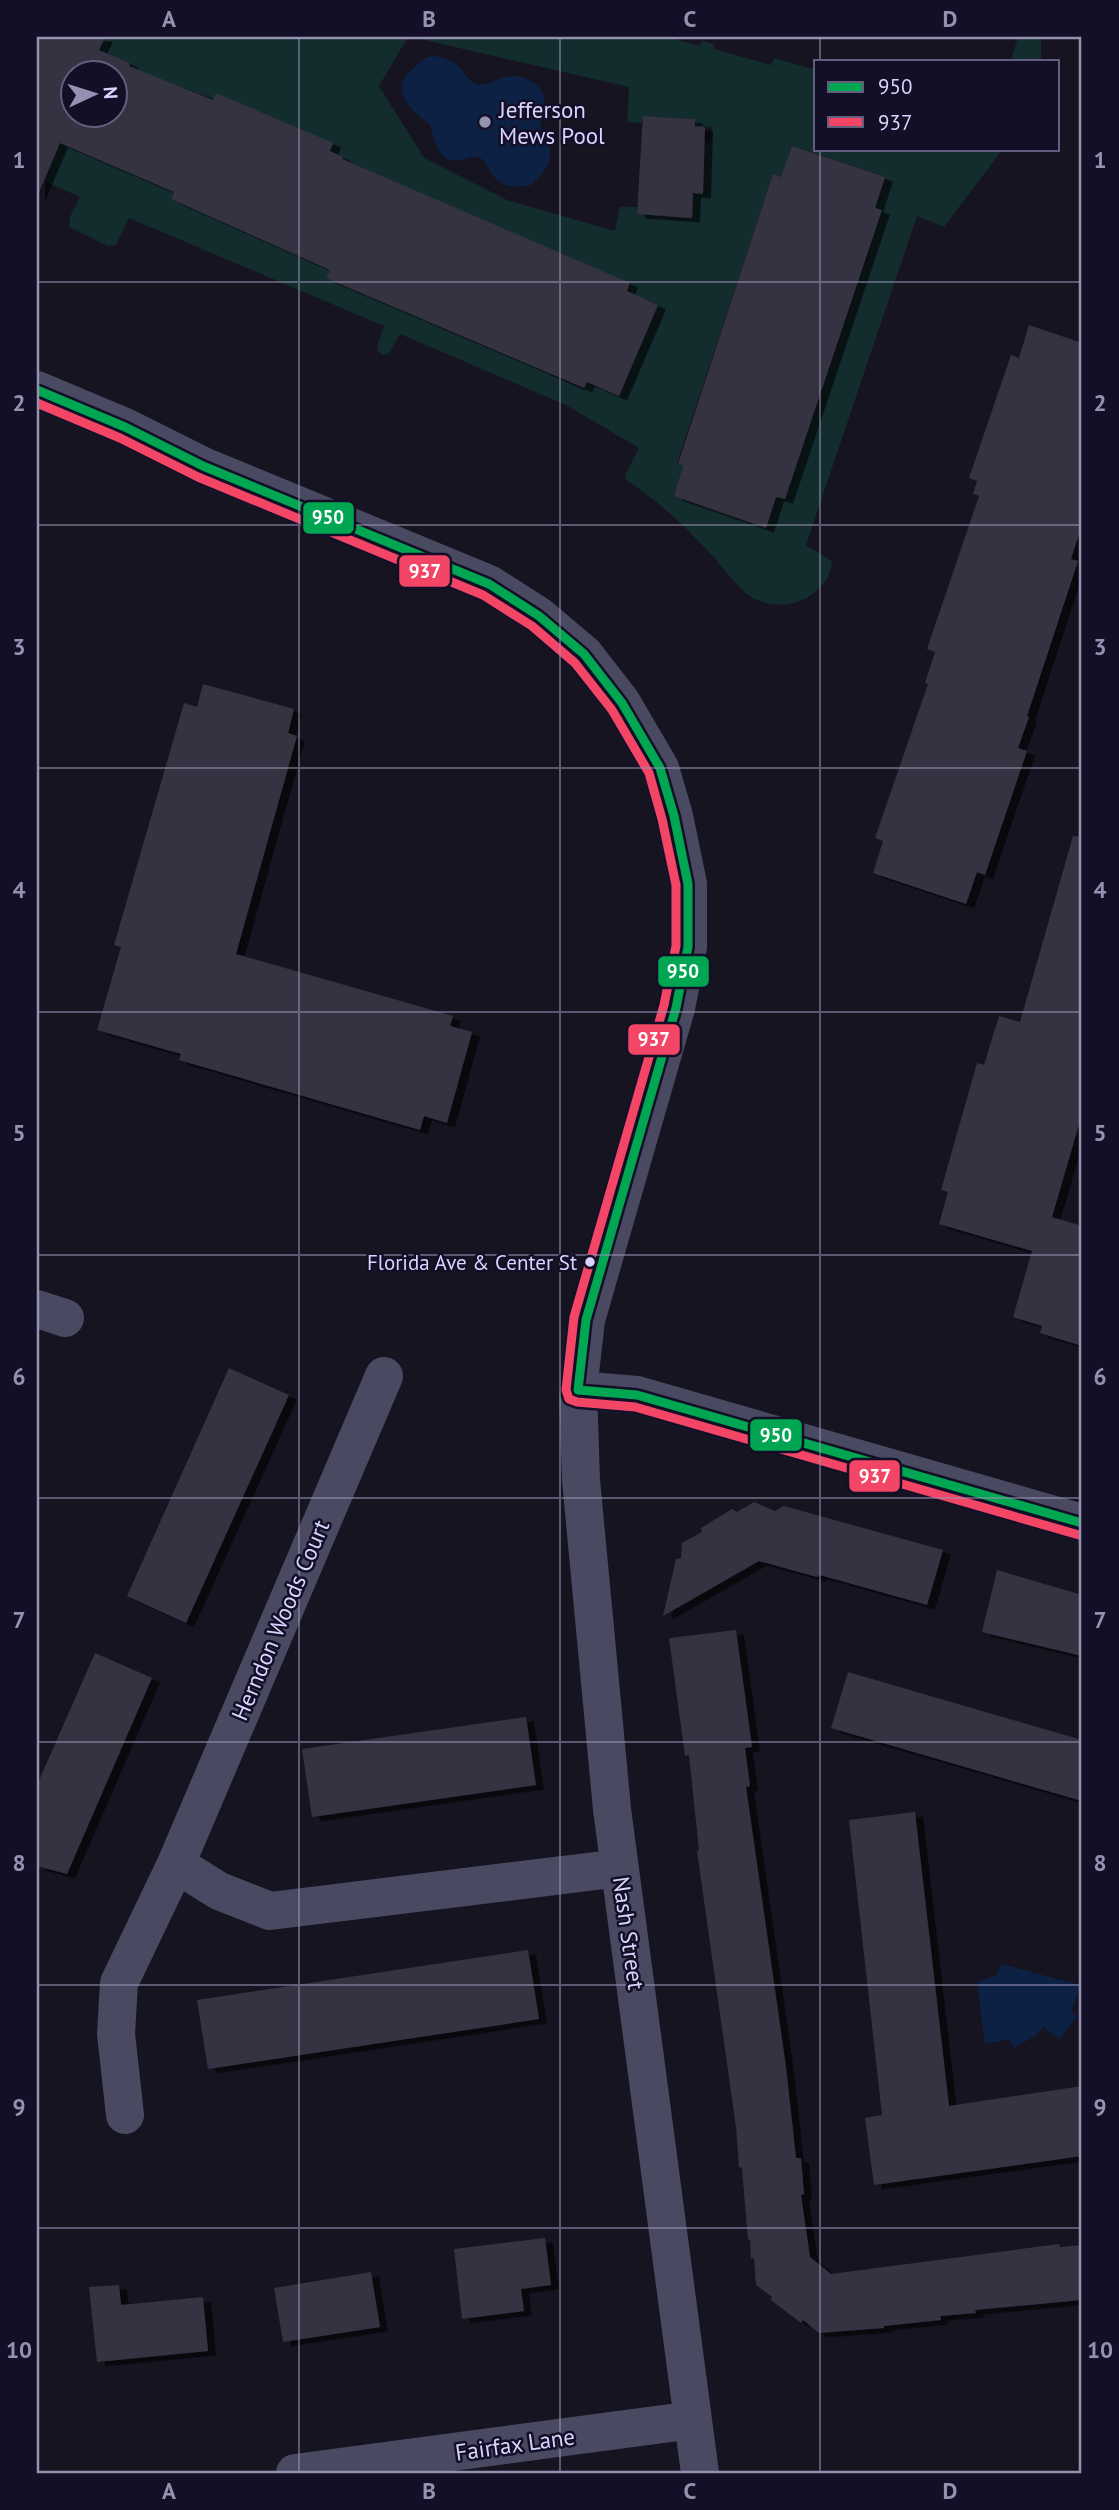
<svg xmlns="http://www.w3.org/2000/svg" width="1119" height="2510" font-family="'PT Sans',sans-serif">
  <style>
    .green { fill: #132c2d; fill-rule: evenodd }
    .water { fill: #0d2144 }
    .building { fill: #343243; fill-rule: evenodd; filter: url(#shadow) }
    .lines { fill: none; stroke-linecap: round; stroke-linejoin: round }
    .minor { stroke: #4a4962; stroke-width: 38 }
    .bus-1-casing { stroke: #130f26; stroke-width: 14 }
    .bus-2-casing { stroke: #130f26; stroke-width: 14 }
    .bus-1 { stroke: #00a651; stroke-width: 9 }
    .bus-2 { stroke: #f34667; stroke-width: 9 }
    .grid { fill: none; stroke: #9591b1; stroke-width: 2; stroke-opacity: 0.55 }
    .poi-dot { fill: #9591b1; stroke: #130f26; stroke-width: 2.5 }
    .bus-dot { fill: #d9d4ff; stroke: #130f26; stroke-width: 2.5 }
    .labels { text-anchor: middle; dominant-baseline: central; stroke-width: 5; stroke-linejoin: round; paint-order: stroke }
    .bus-label { font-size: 21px; fill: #d9d4ff; stroke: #130f26; text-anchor: end }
    .poi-label { font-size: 23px; fill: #d9d4ff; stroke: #130f26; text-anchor: start }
    .street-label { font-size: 23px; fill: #d9d4ff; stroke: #130f26 }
    .line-badge { stroke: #130f26; stroke-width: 2.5 }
    .badge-label { font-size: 19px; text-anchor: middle; font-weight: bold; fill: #fff }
    .neatline { fill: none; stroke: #9591b1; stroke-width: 2.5 }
    .grid-label { font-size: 23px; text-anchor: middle; font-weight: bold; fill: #9591b1 }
  </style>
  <defs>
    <filter id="shadow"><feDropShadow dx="8" dy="4.5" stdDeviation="0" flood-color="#0009"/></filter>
  </defs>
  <rect width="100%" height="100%" fill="#161421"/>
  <path class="green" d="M88,37H408L379,86L424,158L507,200L615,231L620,207H637L638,214L692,217L693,193H703L705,142L711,143L712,127L695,126L694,119L643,116L642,123L627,122L629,87L411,37H668L700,46L702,41L714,44V49L771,65L774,58L816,70V149H1003L944,227L917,216L806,545L832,561C831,576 822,588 810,596C793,607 770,607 753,598C735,587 723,566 708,551C683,524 657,500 626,480L625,475L639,448L566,405L400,334L389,354L383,355L378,351L377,346L384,326L129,218L116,245L108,246L69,227L70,217L80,197L37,178V141L57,150L60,143L91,156L108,116H116V99L130,63L99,50L102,43ZM184,88L333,143L330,151L343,157L339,167L630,284L627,291L658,305L619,396L587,382L583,390L531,365L523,353L519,361L327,278L330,270L300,257L304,248L224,222L171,199L174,192L144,179ZM792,146L885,177L875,208L882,211L785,499L776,497L766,527L674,496L683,465L677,463L773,175L781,177Z
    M1018,37H1041V61H1011Z"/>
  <path class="water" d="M436,56C442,58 450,60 456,64C463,69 466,79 474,83C491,91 504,66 531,81C536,84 543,90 544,97C547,108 539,119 541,129C542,134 546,138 548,143C556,161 542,173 532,185C514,188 500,188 490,171C486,164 485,161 479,157C472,156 468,159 461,160C437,164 435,140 430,124C416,115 395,98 404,78C407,73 412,70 416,66C423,59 425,57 436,56Z
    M1001,1964L1081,1985L1071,2011L1077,2017L1060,2039L1044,2027L1035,2036L1014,2048L1009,2039L985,2044L977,1982L997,1975Z"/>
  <path class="building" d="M37,37H105L99,50L130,63L129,66L213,100L216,93L333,143L330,151L343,157L342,159L630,283L627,291L658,305L619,396L587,382L584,388L326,278L330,270L171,199L174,192L60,143L37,197ZM74,74H116V116H74Z
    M643,116L695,119V126L705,127L703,194L693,193L692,218L637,214Z
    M792,146L885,177L875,208L882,210L785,499L776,497L766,528L674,496L683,465L678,464L773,174L781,177Z
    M1029,325L1082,343V525L1071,559L1078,561L1027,716L1029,717L1018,748L1027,751L985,875L977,872L966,904L873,873L883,841L875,838L928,684L925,683L935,652L927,649L979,496L973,494L977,481L969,478L1011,355L1019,358Z
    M203,684L294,709L288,733L297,736L236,954L453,1016L450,1026L472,1032L447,1123L424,1116L420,1130L179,1060L181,1054L97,1030L121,947L114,945L184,703L197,707Z
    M1073,836L1082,837V1114L1052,1217L1082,1226V1346L1040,1333L1042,1326L1013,1317L1032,1251L939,1224L948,1192L941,1190L977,1063L984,1065L999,1016L1020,1022Z
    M229,1368L289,1395L186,1623L127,1596Z
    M754,1502L775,1511L784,1506L943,1550L927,1605L820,1575L817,1577L759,1561L663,1616L676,1559L681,1558L682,1543L702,1532L701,1528L732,1509L737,1512Z
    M997,1570L1082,1595V1656L982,1632Z
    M736,1630L752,1747L745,1748L750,1786L746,1787L786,2067L796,2158H801L804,2194L801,2195L810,2257L831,2274L1059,2244L1060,2247L1082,2245V2300L975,2310L976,2313L940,2316L941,2320L884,2326V2328L819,2333L803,2320L801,2323L771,2300L772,2297L756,2285L754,2258L751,2259L750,2240H748L742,2168L739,2167L736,2127L697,1851L699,1850L689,1755L685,1756L669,1638Z
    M95,1653L152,1678L67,1874L37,1866V1785Z
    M848,1672L1082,1740V1801L831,1728Z
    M526,1717L536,1785L312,1817L302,1749Z
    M915,1812L949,2106L1082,2086V2156L874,2185L865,2118L882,2115L849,1820Z
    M528,1950L539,2019L208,2069L197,2000Z
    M545,2238L551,2285L521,2289L524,2311L462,2319L454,2249Z
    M371,2272L380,2327L283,2342L274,2288Z
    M119,2285L121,2305L203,2297L208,2351L97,2362L89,2287Z"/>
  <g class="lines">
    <path class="minor" d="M37,390L125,427L203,466L489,584L539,616L584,654L622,703L660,768L674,816L688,884V947L676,1008L586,1320L578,1390L581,1480L612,1809L700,2473
      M37,1309L65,1318
      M578,1390L637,1395L1082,1523
      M176,1864L219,1891L270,1911L620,1868
      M125,2115L116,2034L119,1983L176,1864L384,1376
      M295,2473L693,2420"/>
    <defs>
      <path id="bus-1" d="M37,390L125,427L203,466L489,584L539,616L584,654L622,703L660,768L674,816L688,884V947L676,1008L586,1320L578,1390L637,1395L1082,1523"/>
      <path id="bus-2" d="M37,403L120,438L198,477L483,595L532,626L575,663L612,710L649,773L662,819L676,885V946L664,1005L574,1317L566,1390L569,1399L577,1402L635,1407L1079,1535"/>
    </defs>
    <use href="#bus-1" class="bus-1-casing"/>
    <use href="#bus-2" class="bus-2-casing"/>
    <use href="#bus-1" class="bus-1"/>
    <use href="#bus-2" class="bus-2"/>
  </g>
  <path class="grid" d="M299,37V2473M560,37V2473M820,37V61M820,149V2473M37,282H1082M37,525H1082M37,768H1082M37,1012H1082M37,1255H1082M37,1498H1082M37,1742H1082M37,1985H1082M37,2228H1082"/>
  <circle class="poi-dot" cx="485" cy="122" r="7"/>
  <circle class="bus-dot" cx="590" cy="1262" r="6"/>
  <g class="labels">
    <g class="bus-label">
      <text x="577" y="1262">Florida Ave &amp; Center St</text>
    </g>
    <g class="poi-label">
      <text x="499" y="109">Jefferson<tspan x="499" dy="26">Mews Pool</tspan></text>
    </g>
    <g class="street-label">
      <text transform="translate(280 1620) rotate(-67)">Herndon Woods Court</text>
      <text transform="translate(629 1933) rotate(82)">Nash Street</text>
      <text transform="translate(515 2444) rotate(-8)">Fairfax Lane</text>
    </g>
  </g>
  <g class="line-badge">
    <rect x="302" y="501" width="53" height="34" rx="7" fill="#00a651"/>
    <rect x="398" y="554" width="53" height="34" rx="7" fill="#f34667"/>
    <rect x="657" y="955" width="53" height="33" rx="7" fill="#00a651"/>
    <rect x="627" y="1023" width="54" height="33" rx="7" fill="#f34667"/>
    <rect x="749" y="1418" width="54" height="34" rx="7" fill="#00a651"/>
    <rect x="848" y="1459" width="53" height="34" rx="7" fill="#f34667"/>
  </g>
  <g class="badge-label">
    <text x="328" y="524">950</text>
    <text x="425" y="578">937</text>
    <text x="683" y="978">950</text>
    <text x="654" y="1046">937</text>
    <text x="776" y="1442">950</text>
    <text x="875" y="1483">937</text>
  </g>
  <rect width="1119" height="2510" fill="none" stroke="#130f26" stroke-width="77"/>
  <rect x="814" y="60" width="245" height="91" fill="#130f26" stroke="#625e7d" stroke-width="2"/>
  <rect x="828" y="82" width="35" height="10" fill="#00a651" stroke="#625e7d" stroke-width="2"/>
  <text x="878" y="94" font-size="21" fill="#d9d4ff">950</text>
  <rect x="828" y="117" width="35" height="10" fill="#f34667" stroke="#625e7d" stroke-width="2"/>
  <text x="878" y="130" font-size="21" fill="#d9d4ff">937</text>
  <g transform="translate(94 94) rotate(86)"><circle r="33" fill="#130f26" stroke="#625e7d" stroke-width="2"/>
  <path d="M0-5L12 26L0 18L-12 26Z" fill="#9591b1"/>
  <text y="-10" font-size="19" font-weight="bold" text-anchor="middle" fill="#d9d4ff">N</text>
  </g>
  <rect x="38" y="38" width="1042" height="2434" class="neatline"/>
  <g class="grid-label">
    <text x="169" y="27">A</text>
    <text x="429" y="27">B</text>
    <text x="690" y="27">C</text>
    <text x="950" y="27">D</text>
    <text x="19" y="168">1</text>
    <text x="1100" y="168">1</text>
    <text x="19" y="411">2</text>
    <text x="1100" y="411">2</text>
    <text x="19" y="655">3</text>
    <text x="1100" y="655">3</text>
    <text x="19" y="898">4</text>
    <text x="1100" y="898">4</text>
    <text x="19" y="1141">5</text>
    <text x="1100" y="1141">5</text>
    <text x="19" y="1385">6</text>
    <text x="1100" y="1385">6</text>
    <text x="19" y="1628">7</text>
    <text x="1100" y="1628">7</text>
    <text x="19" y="1871">8</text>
    <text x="1100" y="1871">8</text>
    <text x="19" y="2115">9</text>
    <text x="1100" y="2115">9</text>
    <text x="19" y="2358">10</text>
    <text x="1100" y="2358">10</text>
    <text x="169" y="2499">A</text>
    <text x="429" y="2499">B</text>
    <text x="690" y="2499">C</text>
    <text x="950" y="2499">D</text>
  </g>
</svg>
